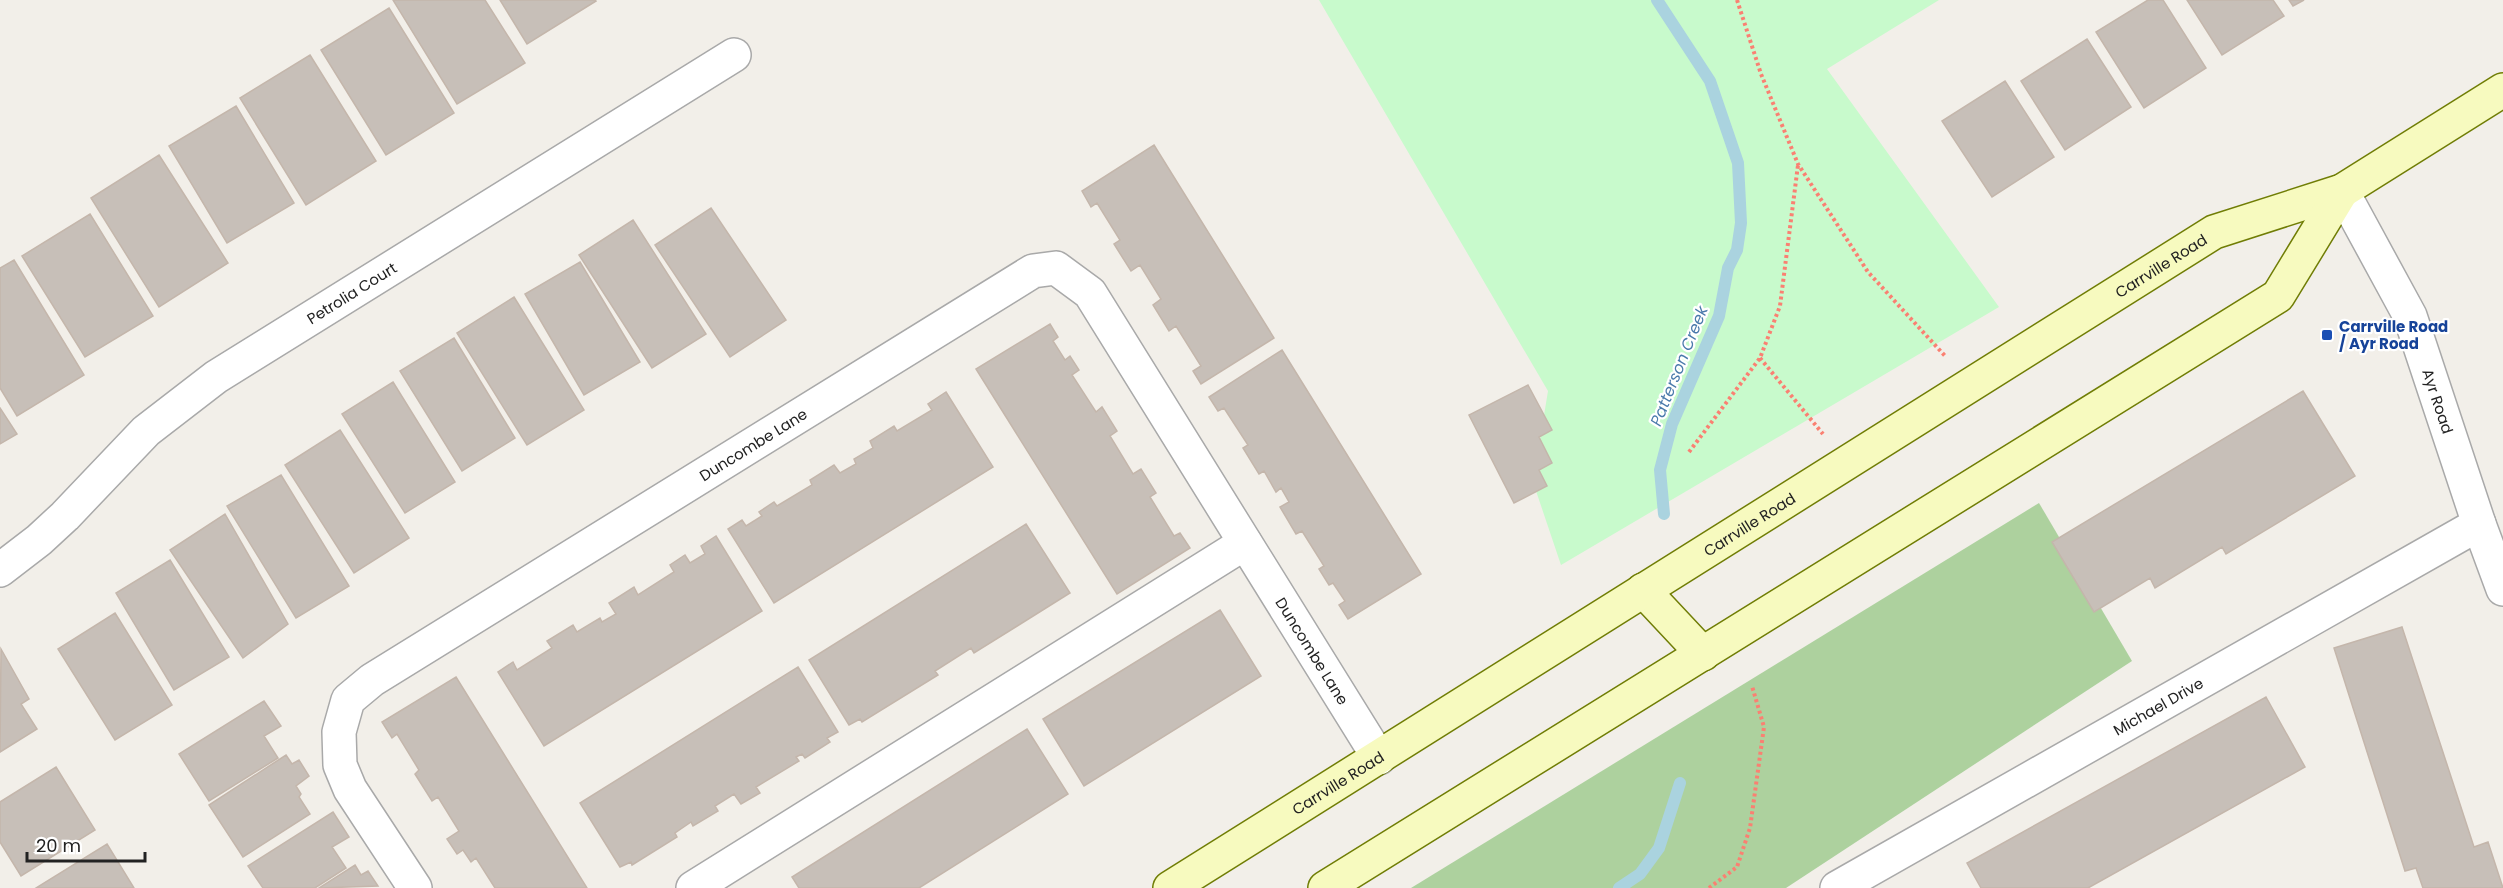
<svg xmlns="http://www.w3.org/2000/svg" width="2503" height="888" font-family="Poppins,sans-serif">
  <rect width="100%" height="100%" fill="#f2efe9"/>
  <!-- forest -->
  <path fill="#add19e" d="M2039,503L2132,661L1786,888H1411Z"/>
  <!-- park -->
  <path fill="#c8facc" d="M1319,0H1939L1827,69L1999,307L1561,565L1533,482L1548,391Z"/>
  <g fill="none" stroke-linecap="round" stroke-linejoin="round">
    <!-- stream -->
    <path stroke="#aad3df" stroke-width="12" d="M1657,0L1710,81L1738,163L1741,223L1737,250L1728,268L1719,316L1672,424L1660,470L1664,514
      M1619,888L1640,874L1659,848L1680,783"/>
  </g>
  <!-- building -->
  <path fill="#c7bfb8" stroke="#c4b6ab" stroke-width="1.5" d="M393,0H485L525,63L457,104Z
    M500,0H595L596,1L527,44Z
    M2148,0H2163L2206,68L2144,108L2096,32Z
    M2187,0H2273L2284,16L2222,55Z
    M2289,0H2304L2293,6Z
    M389,8L454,113L386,155L321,50Z
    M2087,39L2131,107L2065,150L2021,81Z
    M310,55L376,161L306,205L240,98Z
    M2005,81L2054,157L1992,197L1942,121Z
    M236,106L294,203L227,243L169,146Z
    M1154,145L1274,338L1201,384L1193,371L1201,366L1176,326L1169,331L1153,305L1161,299L1140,265L1131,271L1114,244L1120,240L1097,203L1091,207L1082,191Z
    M159,155L228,263L159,307L91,198Z
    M711,208L786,320L730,357L655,245Z
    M90,214L153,316L85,357L22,256Z
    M633,220L706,334L652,368L579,255Z
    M14,260L84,375L17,416L0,388V268Z
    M580,262L640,362L584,395L525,294Z
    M514,297L584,410L527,445L457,333Z
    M1050,324L1058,337L1053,341L1065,360L1070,356L1079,370L1072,375L1096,412L1102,407L1117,431L1110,436L1133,474L1141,469L1156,493L1150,497L1174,536L1180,533L1190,548L1117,594L976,369Z
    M454,338L515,438L462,471L400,371Z
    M1282,350L1421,574L1348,619L1339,605L1345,601L1333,583L1329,585L1319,569L1324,566L1302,531L1296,534L1280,507L1289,502L1281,488L1276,492L1264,471L1259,474L1243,448L1248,445L1224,408L1218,411L1209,397Z
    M393,382L455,482L405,513L342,414Z
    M1528,385L1552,430L1539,437L1552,463L1539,470L1547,486L1514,503L1469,415Z
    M2303,391L2355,476L2226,554L2222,547L2155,588L2150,578L2094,612L2052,542Z
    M946,392L993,467L774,603L728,529L742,520L746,526L762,516L759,512L774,502L777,506L812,485L810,480L834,465L840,473L856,464L854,459L873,448L870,441L894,426L897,431L932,410L928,404Z
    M0,408L17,434L0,444Z
    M340,430L409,538L354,573L285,465Z
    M281,475L349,586L296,618L227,506Z
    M225,514L288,624L243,658L170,550Z
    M1026,524L1070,593L974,653L971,648L935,671L938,675L862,722L860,719L849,725L809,660Z
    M716,536L762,611L544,746L498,672L513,662L517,670L552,648L547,641L573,625L577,632L600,618L602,622L616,614L609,603L634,587L638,595L674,572L670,565L685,555L690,563L705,554L701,546Z
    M170,560L229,657L174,690L116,593Z
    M1220,610L1261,676L1084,786L1043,719Z
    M115,613L172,705L115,740L58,649Z
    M2402,627L2474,847L2488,842L2503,888H2423L2416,868L2405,871L2334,648Z
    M1,649L29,699L21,704L37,729L0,752Z
    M798,667L838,732L827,738L830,742L805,758L802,754L796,757L799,761L756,787L760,793L741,804L734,794L715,806L718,811L693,826L691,822L675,833L677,837L632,865L631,862L620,867L580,803Z
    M456,677L587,888H495L476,858L471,862L463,850L457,854L447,839L459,831L438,797L432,801L415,774L419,770L397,734L392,738L382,722Z
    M2266,697L2305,767L2088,888H1981L1967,863Z
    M264,701L281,726L264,736L278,758L209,801L179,754Z
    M1027,729L1068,794L919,888H799L792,877Z
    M286,755L292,764L299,760L309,776L296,786L301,794L299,797L310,814L243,857L209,805Z
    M56,767L95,830L21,876L0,842V802Z
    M333,812L349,837L332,847L346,868L315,888H263L248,866Z
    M107,844L134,888H36Z
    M355,865L361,875L368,871L378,886L319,888Z"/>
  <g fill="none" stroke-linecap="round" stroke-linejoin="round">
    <defs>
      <g id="minor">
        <path id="s1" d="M0,570L39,540L65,516L146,431L216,377L734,55"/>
        <path id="s2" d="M415,888L350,789L340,765L339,732L348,700L372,680L1033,271L1056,268L1090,293L1379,758"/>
        <path d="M693,888L1245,543"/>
        <path id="s3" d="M1837,888L2479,524"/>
      </g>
      <g id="tertiary">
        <path id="s4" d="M2342,191L2410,316L2479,524L2503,589"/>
      </g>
      <g id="secondary">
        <path d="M1643,590L1703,654"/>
        <path id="s5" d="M1170,888L2214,232L2342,191L2503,90"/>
        <path d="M1325,888L2278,296L2342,191"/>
      </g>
    </defs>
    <!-- minor casing -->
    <use href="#minor" stroke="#a9a9a9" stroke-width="36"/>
    <!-- tertiary casing -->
    <use href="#tertiary" stroke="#a9a9a9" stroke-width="36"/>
    <!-- secondary casing -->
    <use href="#secondary" stroke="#707d05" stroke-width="36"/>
    <!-- path -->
    <path stroke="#fa8072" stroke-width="4" stroke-dasharray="3 3" stroke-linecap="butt" d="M1737,0L1761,74L1798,164L1868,272L1946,357
      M1760,358L1823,434
      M1689,452L1760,358L1780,306L1798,165
      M1709,888L1737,867L1750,828L1764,727L1752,686"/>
    <!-- minor -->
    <use href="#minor" stroke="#fff" stroke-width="33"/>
    <!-- tertiary -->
    <use href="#tertiary" stroke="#fff" stroke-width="33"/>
    <!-- secondary -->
    <use href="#secondary" stroke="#f7fabf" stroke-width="33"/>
  </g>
  <!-- markers -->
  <rect fill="#1a4fb4" stroke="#fff" stroke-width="2" x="2321" y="329" width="12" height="12" rx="3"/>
  <g text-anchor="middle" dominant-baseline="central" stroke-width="4.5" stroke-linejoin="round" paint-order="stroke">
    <!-- street labels -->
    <g font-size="15" fill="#222" stroke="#fff">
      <text stroke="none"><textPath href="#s5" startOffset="1170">Carrville Road</textPath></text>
      <text stroke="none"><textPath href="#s1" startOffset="450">Petrolia Court</textPath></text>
      <text stroke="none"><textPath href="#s4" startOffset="232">Ayr Road</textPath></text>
      <text stroke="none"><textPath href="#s2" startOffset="690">Duncombe Lane</textPath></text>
      <text stroke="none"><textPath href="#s5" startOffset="684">Carrville Road</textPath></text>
      <text stroke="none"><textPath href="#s2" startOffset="1506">Duncombe Lane</textPath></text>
      <text stroke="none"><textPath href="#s3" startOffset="369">Michael Drive</textPath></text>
      <text stroke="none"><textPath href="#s5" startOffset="198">Carrville Road</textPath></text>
    </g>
    <!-- transit labels -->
    <g font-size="15" font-weight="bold" fill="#164399" stroke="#fff" text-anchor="start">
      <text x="2339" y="326">Carrville Road<tspan x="2339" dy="17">/ Ayr Road</tspan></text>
    </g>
    <!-- water labels -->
    <g font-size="16" font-style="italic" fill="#4a7aab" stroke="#fff">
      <text transform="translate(1679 366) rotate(-68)">Patterson Creek</text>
    </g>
  </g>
  <!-- scale -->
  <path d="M27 852v9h118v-9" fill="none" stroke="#222222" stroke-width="3"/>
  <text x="36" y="852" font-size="18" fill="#222222" stroke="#ffffff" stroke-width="4.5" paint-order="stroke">20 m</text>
</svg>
